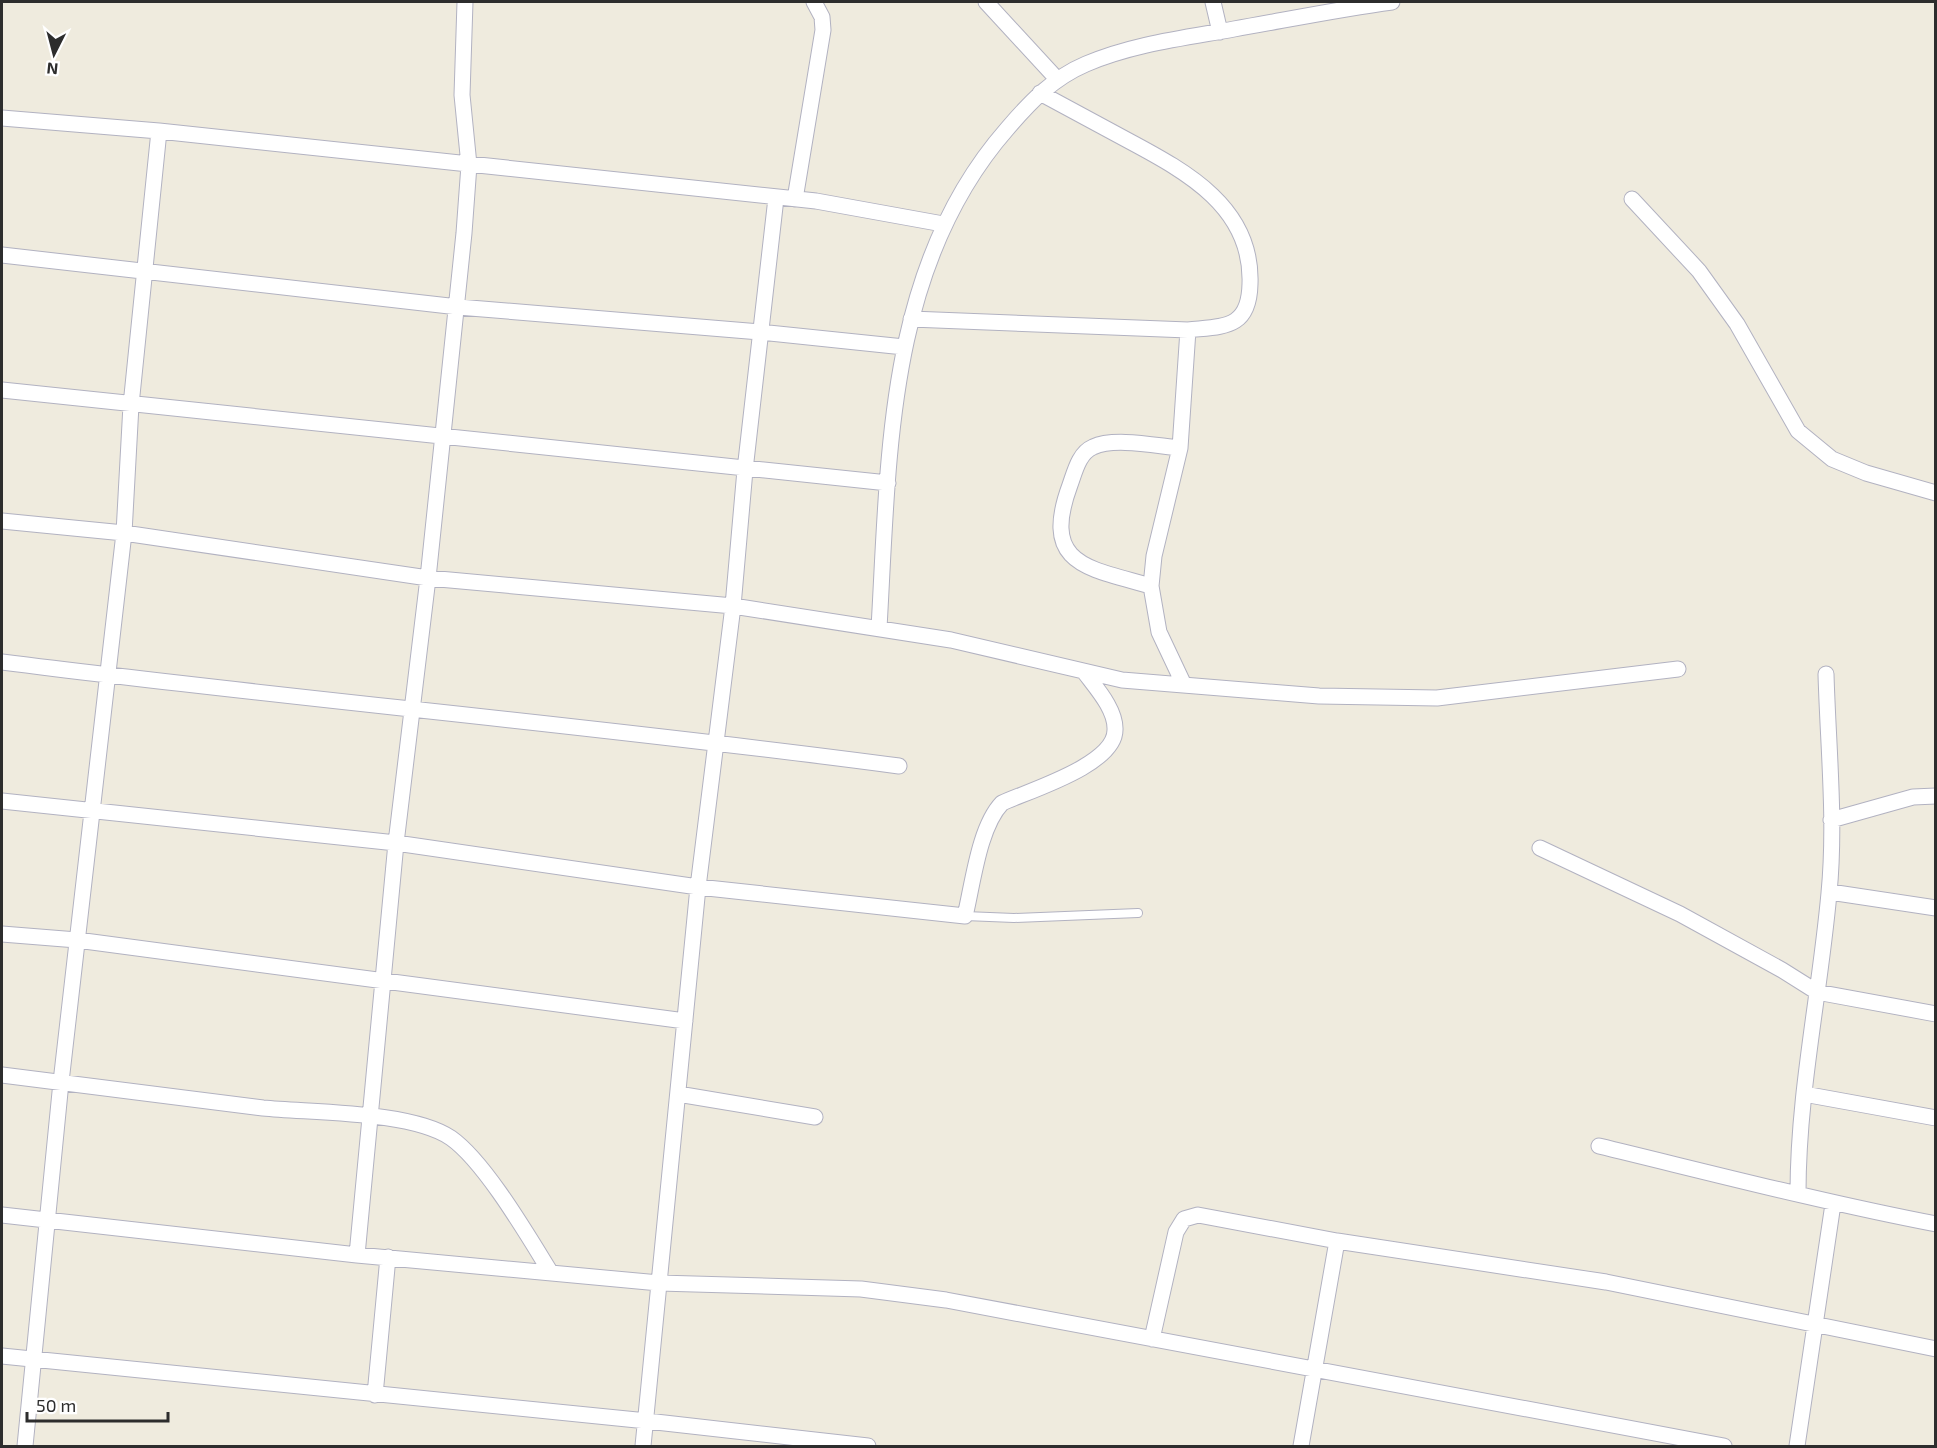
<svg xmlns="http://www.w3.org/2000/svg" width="1937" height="1448" font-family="'Exo 2',sans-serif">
  <rect width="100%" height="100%" fill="#efebde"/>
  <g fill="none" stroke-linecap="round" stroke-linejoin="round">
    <defs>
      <path id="service" d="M965,916L1014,918L1138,913"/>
      <path id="minor" d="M986,2L1057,79
        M1213,2L1220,32
        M2,118L159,131L816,201L943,224
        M795,199L823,30L822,17L814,2
        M1632,199L1699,271L1737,324L1798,431L1832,459L1866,473L1936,493
        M2,255L458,307L760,332L904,347
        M911,319L1188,330C1224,326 1249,329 1250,284C1253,208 1187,172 1129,141C1099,125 1070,109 1040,93
        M2,390L888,483
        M2,521L124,533L428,578L733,606L951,640L1122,680L1319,696L1437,698L1678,669
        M1151,586C1089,568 1040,566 1070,485C1075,471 1079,453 1093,447C1114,437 1157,446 1180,448
        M879,628C889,456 886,267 1007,129C1030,102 1053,78 1086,64C1133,44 1184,38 1234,29C1286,20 1339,9 1392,2
        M2,662C300,700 600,726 899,766
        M1184,685L1159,632L1151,586L1154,556L1180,448L1188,330
        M2,801L396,843L698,887L965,916C973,883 979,827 1002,803C1028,791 1115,765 1115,730C1116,710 1097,689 1085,673
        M1831,820L1913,797L1936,796
        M1540,848L1680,914L1782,970L1817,992L1936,1014
        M1830,892L1936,908
        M2,934L77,940L685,1021
        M2,1075C89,1086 176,1097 263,1108C313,1113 411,1111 451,1138C485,1162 528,1236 551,1273
        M678,1094L815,1117
        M1804,1094L1936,1118
        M1599,1146C1711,1173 1822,1202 1936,1224
        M1798,1193C1798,1092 1820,994 1829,893C1836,821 1828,747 1826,674
        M2,1215L357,1255L659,1283L861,1289L946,1300L1724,1446
        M357,1255L396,843L428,578L464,233L469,165L462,95L465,2
        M1152,1339L1176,1232L1184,1219L1198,1215L1337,1241L1606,1282L1936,1349
        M2,1356L647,1421L868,1446
        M375,1395L388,1257
        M25,1446L61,1082L124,533L131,405L159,131
        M643,1446L698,887L733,606L745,470L776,198
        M1301,1446L1337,1241
        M1797,1446L1833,1204"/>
    </defs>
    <!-- service casing -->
    <use href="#service" stroke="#b2b2c1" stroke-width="10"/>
    <!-- minor casing -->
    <use href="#minor" stroke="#b2b2c1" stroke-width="17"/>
    <!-- service -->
    <use href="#service" stroke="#fff" stroke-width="8"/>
    <!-- minor -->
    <use href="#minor" stroke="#fff" stroke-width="15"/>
  </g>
  <!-- border -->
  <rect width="1937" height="1448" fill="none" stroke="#2d2d2d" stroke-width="6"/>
  <!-- north arrow -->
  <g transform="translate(54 54) rotate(186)" stroke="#ffffff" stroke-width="4.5" paint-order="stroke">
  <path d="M0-4.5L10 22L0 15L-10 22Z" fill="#2d2d2d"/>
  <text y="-9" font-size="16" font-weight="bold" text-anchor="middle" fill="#2d2d2d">N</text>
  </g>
  <!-- scale -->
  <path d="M27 1412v9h141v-9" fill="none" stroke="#2d2d2d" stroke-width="3"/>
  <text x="36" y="1412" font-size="18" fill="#2d2d2d" stroke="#ffffff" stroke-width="4.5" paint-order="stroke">50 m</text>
</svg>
